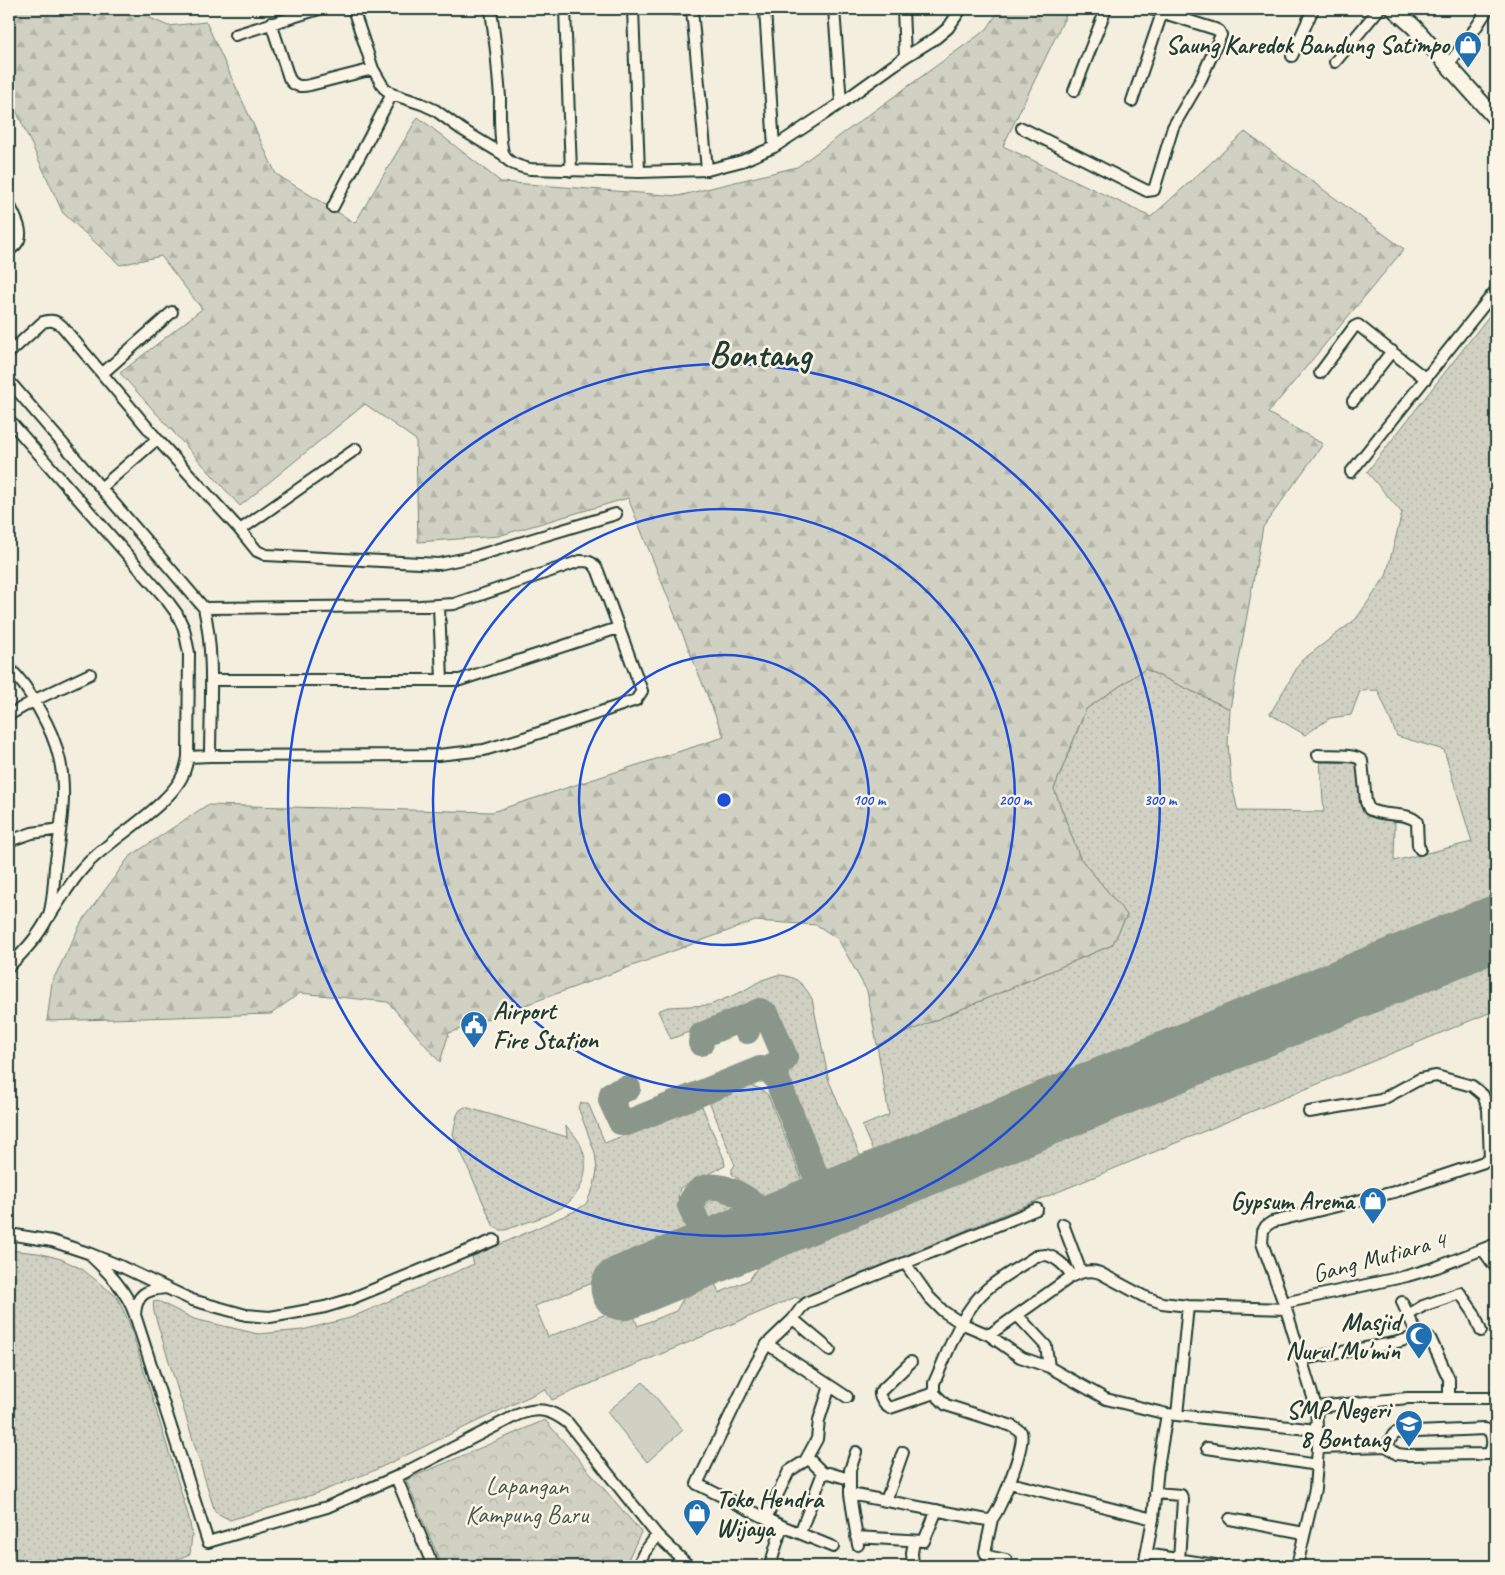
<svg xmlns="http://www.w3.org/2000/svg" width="1505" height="1575" font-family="Caveat,sans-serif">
  <defs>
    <pattern id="grass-dots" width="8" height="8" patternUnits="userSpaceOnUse" patternTransform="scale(1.25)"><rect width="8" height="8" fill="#d0d1c2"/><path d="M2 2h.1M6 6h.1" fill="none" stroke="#b2b4a7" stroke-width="1.8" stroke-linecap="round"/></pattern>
    <pattern id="forest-firs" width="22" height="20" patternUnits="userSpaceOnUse" patternTransform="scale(1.25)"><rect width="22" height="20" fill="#d0d1c2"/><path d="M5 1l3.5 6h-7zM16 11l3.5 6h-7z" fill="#b2b4a7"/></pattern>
    <pattern id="park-crowns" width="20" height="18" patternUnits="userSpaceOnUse" patternTransform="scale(1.25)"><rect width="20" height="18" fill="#d0d1c2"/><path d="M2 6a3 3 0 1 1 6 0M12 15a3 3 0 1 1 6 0" fill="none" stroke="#b2b4a7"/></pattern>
  </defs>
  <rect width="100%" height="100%" fill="#f3eede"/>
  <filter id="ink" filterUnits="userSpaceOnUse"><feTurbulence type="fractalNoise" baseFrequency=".02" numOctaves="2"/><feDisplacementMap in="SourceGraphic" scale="10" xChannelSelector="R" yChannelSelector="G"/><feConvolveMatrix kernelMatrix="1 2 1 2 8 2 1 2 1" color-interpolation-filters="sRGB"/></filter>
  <g filter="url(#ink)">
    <!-- grass -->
    <path fill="url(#grass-dots)" stroke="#78877b" d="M1496,307V501L1491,508L1496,513V909L888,1161L880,1159L875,1156L862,1126L889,1115L877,1045L1112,945L1127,915L1080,858L1054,789L1086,709L1145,669L1230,709L1228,743L1231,781L1238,811L1324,812L1320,762L1356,763L1366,816L1395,822L1394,861L1472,842L1444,750L1397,736L1378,690L1360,691L1351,715L1330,718L1305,735L1270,714L1301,661L1356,619L1386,576L1402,513L1367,472Z
      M1496,946V1010L800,1299L796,1297L552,1400L545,1389L373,1471L315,1494L230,1520L215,1512L154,1312L153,1302L158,1301L194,1319L258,1334L302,1330L350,1318L474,1264L472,1257L575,1211L586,1204L594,1186L597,1171L595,1153L578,1107L581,1103H588L605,1143L701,1104L724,1159L725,1166L680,1188C674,1206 686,1225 692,1243L535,1306L548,1337L629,1305L638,1326L676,1311L697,1275L710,1271L719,1293L749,1280L773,1245Z
      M777,975C795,975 804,984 812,999L829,1081L863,1163L858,1174C841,1181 833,1186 819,1170L787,1091C786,1081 788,1075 794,1066L766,1001L671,1039L658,1011L668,1007L710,1005L741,992L762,980Z
      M748,1085L761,1089L768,1095L801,1177C801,1196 795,1200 778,1207L755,1193L732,1174V1169L735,1165L709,1101Z
      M465,1107L567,1137L566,1126C573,1133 580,1141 583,1151C591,1175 578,1200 557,1210C541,1219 523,1223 506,1230H500L494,1227L453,1134L457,1115L460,1110Z
      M715,1199C725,1200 741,1208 732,1220C728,1224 719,1226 713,1228C700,1218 697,1205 715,1199Z
      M9,1250L38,1253L61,1259L82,1269L117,1297L129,1322L189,1518L192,1535L190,1554L161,1566H9Z"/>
    <!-- forest -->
    <path fill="url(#forest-firs)" stroke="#78877b" d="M9,9H130L168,26L206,22L276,174L355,223L418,117L501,182L678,196L797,167L987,29L1000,9H1069L1003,146L1151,217L1245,132L1404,249L1268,413L1323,444L1263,527L1230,709L1145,669L1086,709L1054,789L1080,858L1127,915L1112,945L877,1045L867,991L838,939L817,925L755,921L449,1033L440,1062L388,1002L300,993L271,1014L47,1021L52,982L81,923L129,857L207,805L492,812L724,737L628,498L498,536L418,542L416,440L365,404L240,506L120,373L202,309L161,256L120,265L63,213L9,95Z"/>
    <!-- park -->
    <path fill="url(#park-crowns)" stroke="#78877b" d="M545,1420L641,1532L625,1566H442L406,1480Z"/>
    <!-- pitch -->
    <path fill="#d0d1c2" stroke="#78877b" d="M643,1382L683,1430L647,1462L607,1412Z"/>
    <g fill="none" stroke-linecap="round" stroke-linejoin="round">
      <!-- taxiway -->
      <path stroke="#899689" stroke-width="26" d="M747,1031L745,1022L746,1017L760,1011L767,1015L785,1057L784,1060L776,1064V1077
        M701,1043L702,1035L746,1017
        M628,1088L612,1094L611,1100L621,1122L627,1123L760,1069L769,1070L776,1077L821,1189
        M807,1213C815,1206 819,1200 821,1189L828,1194L843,1198
        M710,1253L690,1205C706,1160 760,1209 781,1224"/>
      <!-- runway -->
      <path stroke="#899689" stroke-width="65" d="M623,1288L1496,928"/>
      <defs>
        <path id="street" d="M353,9L373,69L384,88L392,94L422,104L435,110L461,129L504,155
          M491,9C495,38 498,67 500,97C500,110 499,144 504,155C508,164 521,167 530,169L639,172L707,170L742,161L774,147L841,103L905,57L936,38L948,28L961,9
          M565,9L571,171
          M633,9L639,172
          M674,9H696
          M765,9L774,147
          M834,9L841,103
          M903,9L905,57
          M692,10L707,170
          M271,23L289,78C294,87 301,87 310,85L373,69
          M235,35L319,9
          M1292,56L1313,9
          M1335,62L1379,9
          M1448,65L1475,29L1488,9
          M1074,91L1106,9
          M1132,101L1162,13
          M1022,128L1147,191L1154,190L1173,127L1201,79L1221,35L1219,31L1215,29L1151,9
          M9,204C16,220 30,238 9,250
          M333,207L392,94
          M9,353L43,322C51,320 55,320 62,326L157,439L240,530L257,551L266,555L439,564L476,556L616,514
          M103,373L172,312
          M1320,373L1354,327L1358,325L1426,379
          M9,381L204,608C215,656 210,707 210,756L188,757
          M1353,401L1392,351
          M9,420L166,599L177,614L184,629L189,653L188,757C187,762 186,767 184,772C173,804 111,838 87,864C72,879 61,899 49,917
          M1351,472L1496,290
          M101,488L157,439
          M240,530L356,449
          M439,606L442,680
          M204,608L420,606L454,604L580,561C590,561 593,562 598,571L642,691L636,700L527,737L484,750L438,755L210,756
          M9,668C22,680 32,696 40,711C48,725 55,740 59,757C68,792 60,831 55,867C54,879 53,909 47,919C38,937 24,952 9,966
          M211,680H460L618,628
          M9,715L35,700L90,674
          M1318,755C1329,756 1356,753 1362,761L1366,802L1369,809C1384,818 1407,811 1417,822L1418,845L1420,849
          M9,841L32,833L60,829
          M1309,1112L1381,1100L1420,1079L1436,1076L1472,1086L1483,1095L1488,1109L1490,1159
          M1063,1224L1081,1272
          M9,1234L52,1241L88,1253L120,1266L192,1300L246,1315L270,1317L293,1313L325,1307L348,1300L494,1240
          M1483,1250L1496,1268
          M92,1257C110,1274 126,1290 135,1315
          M905,1263L1037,1209
          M165,1288C146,1290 136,1294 135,1315L208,1542L327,1507L396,1477L517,1415C539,1407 550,1409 568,1423L657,1535L689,1566
          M1284,1303L1407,1276L1437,1267L1496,1244
          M1017,1315L1046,1346L1049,1367
          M1408,1315L1423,1306L1460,1293L1474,1313L1481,1331
          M793,1319L830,1350
          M989,1335L1072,1276C1082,1272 1090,1269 1100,1273L1143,1296L1162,1303L1188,1306L1286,1309
          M1418,1336H1426L1430,1338L1449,1379V1398
          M767,1344L751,1372L697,1484L782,1526L770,1566
          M1302,1359L1394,1343L1418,1336L1402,1302
          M911,1362L880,1392C879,1398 885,1406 890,1408L934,1393
          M847,1397L767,1344L793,1319L801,1308L808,1302L905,1263L929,1297L943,1311L961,1323L989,1335L1020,1357L1049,1367L1106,1399L1167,1414L1317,1430
          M1316,1407L1408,1398H1496
          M1177,1415L1188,1306
          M1207,1448L1317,1465
          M1318,1448L1387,1446L1393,1435L1395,1433L1484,1429L1489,1430C1493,1437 1494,1448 1488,1454L1406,1455L1397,1454L1387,1446
          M856,1452L850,1470V1494L987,1520L992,1519C1001,1508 1026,1445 1021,1432L1012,1426L946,1405L934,1393V1383C949,1350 960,1313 987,1289C1002,1276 1020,1267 1036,1256C1037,1256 1044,1255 1045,1255C1055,1256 1067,1267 1072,1276
          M808,1458L824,1474
          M396,1477L433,1566
          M1010,1483L1153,1519
          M1155,1493L1181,1495L1183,1500L1179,1560
          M850,1494L858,1545
          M886,1501L903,1452
          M766,1518L789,1471L805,1461L817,1439L819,1420L830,1386
          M992,1519L985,1552L987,1556L1006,1560
          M1230,1519L1304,1533
          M782,1526L833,1547
          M800,1533L822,1475L829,1473L849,1479
          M856,1537L924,1541L937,1510
          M1146,1554L1221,1566
          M638,1566L644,1553L657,1535
          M913,1566L912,1553L914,1541
          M1144,1566L1153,1519L1158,1467L1167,1414
          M1297,1566L1315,1489L1318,1448L1316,1407L1286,1309L1262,1243L1263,1231L1266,1226L1272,1222L1394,1192L1496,1158"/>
        <path id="secondary" d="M1394,9L1414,27L1496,119"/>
      </defs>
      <!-- street casing -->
      <use href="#street" stroke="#1f3d34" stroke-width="14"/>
      <!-- secondary casing -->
      <use href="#secondary" stroke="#1f3d34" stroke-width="19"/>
      <!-- street -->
      <use href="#street" stroke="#fcf5e5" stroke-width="10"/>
      <!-- secondary -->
      <use href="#secondary" stroke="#fcf5e5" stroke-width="15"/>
    </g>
  </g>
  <!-- distance rings -->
  <g fill="none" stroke="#1d4ed8" stroke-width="2.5">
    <circle cx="724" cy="800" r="145"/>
    <circle cx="724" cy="800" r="291"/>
    <circle cx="724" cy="800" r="436"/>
  </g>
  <!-- icons -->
  <defs>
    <symbol id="shop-pin" viewBox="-11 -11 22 30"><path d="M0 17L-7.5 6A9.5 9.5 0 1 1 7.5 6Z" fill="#1f6fb2" stroke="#fcf5e5"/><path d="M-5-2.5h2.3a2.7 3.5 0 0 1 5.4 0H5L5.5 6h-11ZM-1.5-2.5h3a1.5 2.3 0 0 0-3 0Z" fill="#fff"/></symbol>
    <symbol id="civic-pin" viewBox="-11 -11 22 30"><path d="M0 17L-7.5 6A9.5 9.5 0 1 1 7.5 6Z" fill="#1f6fb2" stroke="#fcf5e5"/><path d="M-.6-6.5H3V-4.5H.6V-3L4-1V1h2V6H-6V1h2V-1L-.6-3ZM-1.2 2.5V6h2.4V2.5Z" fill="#fff"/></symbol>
    <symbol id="mosque-pin" viewBox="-11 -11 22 30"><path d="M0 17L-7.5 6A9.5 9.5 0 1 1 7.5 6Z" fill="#1f6fb2" stroke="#fcf5e5"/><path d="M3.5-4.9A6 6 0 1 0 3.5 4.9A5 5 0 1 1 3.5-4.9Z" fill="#fff"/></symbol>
    <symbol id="school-pin" viewBox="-11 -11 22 30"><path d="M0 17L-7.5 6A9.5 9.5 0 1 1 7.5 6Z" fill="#1f6fb2" stroke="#fcf5e5"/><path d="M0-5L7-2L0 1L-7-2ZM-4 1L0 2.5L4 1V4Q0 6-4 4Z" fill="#fff"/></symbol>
  </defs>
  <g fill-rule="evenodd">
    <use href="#shop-pin" x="1452" y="29" width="32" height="43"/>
    <use href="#civic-pin" x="458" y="1009" width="32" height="43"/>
    <use href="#shop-pin" x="1357" y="1185" width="32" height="43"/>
    <use href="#mosque-pin" x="1403" y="1320" width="32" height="43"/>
    <use href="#school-pin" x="1393" y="1408" width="32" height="43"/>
    <use href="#shop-pin" x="681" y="1497" width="32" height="43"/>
  </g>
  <g text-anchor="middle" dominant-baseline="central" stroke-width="5" stroke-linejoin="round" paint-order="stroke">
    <!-- poi labels -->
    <g font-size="25" font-weight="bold" fill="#1f3d34" stroke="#fcf5e5" text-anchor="end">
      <text x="1449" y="45">Saung Karedok Bandung Satimpo</text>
      <text x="493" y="1011" text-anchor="start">Airport<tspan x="493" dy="29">Fire Station</tspan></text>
      <text x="1354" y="1201">Gypsum Arema</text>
      <text x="1400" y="1322">Masjid<tspan x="1400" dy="29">Nurul Mu'min</tspan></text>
      <text x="1390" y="1410">SMP Negeri<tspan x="1390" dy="29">8 Bontang</tspan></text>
      <text x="716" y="1499" text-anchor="start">Toko Hendra<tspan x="716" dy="29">Wijaya</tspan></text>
    </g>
    <!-- street labels -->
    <g font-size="25" fill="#1f3d34" stroke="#fcf5e5">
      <text transform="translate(1379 1257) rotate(-15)">Gang Mutiara 4</text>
    </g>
    <!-- park labels -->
    <g font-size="25" fill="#425b50" stroke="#fcf5e5">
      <text x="527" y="1486">Lapangan<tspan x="527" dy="29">Kampung Baru</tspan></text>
    </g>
    <!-- town labels -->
    <g font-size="35" font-weight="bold" fill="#1f3d34" stroke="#fcf5e5">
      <text x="760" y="354">Bontang</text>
    </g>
  </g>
  <circle cx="724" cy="800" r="8" fill="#1d4ed8" stroke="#fcf5e5" stroke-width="2.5"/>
  <g font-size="15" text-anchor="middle" font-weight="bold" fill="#1d4ed8" stroke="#fcf5e5" stroke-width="5" stroke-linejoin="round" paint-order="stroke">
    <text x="869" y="805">100 m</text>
    <text x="1015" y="805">200 m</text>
    <text x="1160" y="805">300 m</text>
  </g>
  <!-- margin -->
  <rect width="1505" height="1575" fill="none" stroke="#fcf5e5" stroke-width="30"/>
  <rect x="15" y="15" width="1475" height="1545" fill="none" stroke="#1f3d34" stroke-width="2" filter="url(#ink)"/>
</svg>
